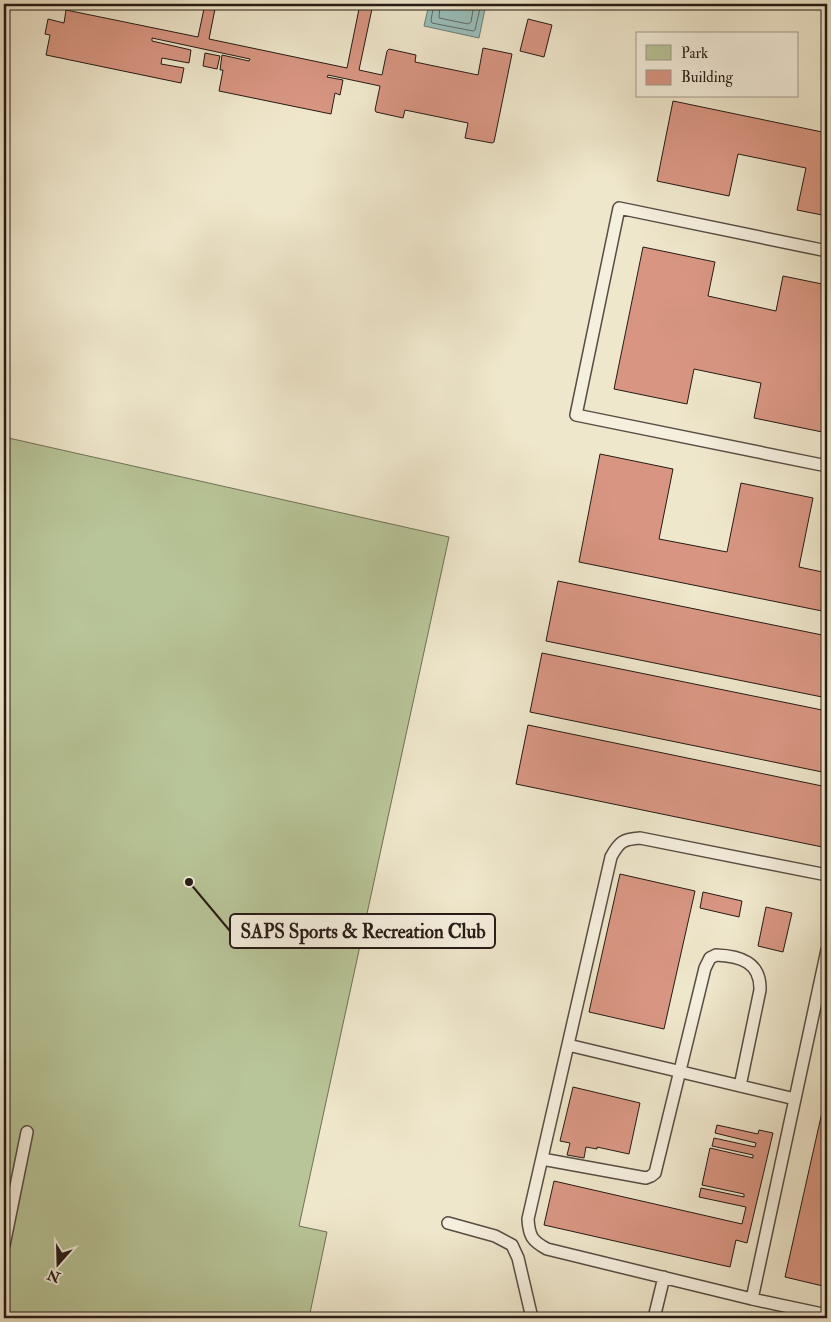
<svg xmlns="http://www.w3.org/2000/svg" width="831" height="1322" font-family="'IM FELL Double Pica',serif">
  <rect width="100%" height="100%" fill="#efe7cc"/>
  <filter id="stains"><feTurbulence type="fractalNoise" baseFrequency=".004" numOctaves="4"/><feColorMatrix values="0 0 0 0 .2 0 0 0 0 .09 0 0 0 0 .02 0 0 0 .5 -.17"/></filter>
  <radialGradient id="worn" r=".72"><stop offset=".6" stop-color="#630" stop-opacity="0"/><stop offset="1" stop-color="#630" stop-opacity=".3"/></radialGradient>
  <!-- green -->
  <path fill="#b8c598" stroke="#6f7056" d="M4,437L449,537L299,1226L327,1232L309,1318H4Z"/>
  <!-- water -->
  <path fill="#9abfbb" stroke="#6c7d79" d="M429,4H486L479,38L424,26Z"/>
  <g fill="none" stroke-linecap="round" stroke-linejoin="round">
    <!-- shore -->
    <path stroke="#606c68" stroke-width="1" d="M434,4L431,20L432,23L473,31L475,30L481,4
      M440,4L439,18L468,24L471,22L474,4"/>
  </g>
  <!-- building -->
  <path fill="#d89682" stroke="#261a15" d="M205,4H216L209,39L347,68L360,4H373L359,70L382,75L387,51L389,49L416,55L415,62L478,75L483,48L512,54L494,142L492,143L465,138L468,123L405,110L403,118L376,112L375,110L380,86L328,75L327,77L343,80L340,95L335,93L331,114L219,91L223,70H220L222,55L249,61L250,59L152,38V41L191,50L189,63L162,58L161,64L184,68L181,83L46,55L50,35L45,34L48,19L64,23L66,10L198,37Z
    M512,4H531L530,8Z
    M528,19L552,25L544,57L520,51Z
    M205,53L220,56L217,69L203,66Z
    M673,101L827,133V216L797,210L806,168L738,154L729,196L657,181Z
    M643,247L715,262L708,296L776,311L783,276L827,285V433L754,418L761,383L694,369L687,404L614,389Z
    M600,454L673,469L659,539L727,552L741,483L813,498L799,567L827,573V612L579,562Z
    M558,581L827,636V698L546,641Z
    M542,653L827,711V773L530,712Z
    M528,725L827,787V848L516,784Z
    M620,874L695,891L664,1029L589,1012Z
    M703,892L742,901L739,917L700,908Z
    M766,907L792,913L783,952L758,946Z
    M573,1087L640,1103L629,1154L597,1147V1149L586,1147L584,1158L567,1155L570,1143L560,1141Z
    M827,1090V1287L785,1277Z
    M717,1125L758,1134L759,1130L773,1133L747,1243L736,1240L730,1267L544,1225L554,1181L742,1224L746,1207L699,1197L701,1188L744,1197V1194L702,1185L710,1148L753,1158V1155L712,1146L714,1138L755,1147L756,1143L715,1133Z"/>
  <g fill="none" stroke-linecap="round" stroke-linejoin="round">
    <defs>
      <path id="service" d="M827,251L619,208L576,415L827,466
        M827,875L640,838C623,839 619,842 611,857L528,1219C529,1236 532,1241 547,1249L752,1299L827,1315
        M568,1045L795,1099
        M542,1159L646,1178L651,1176L655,1173L705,968L710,958L716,955C740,956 761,962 760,990L740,1086
        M448,1223L495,1236L512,1245L518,1258L532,1318
        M4,1245L27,1132
        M752,1299L827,950
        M654,1318L664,1277"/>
    </defs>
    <!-- service casing -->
    <use href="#service" stroke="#584d43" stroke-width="14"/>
    <!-- service -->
    <use href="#service" stroke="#f5efde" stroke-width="11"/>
  </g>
  <!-- callouts -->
  <path fill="none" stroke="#261a15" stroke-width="2" d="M189 882L230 931"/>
  <circle fill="#261a15" stroke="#f5efde" stroke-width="2" cx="189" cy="882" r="5"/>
  <rect fill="#f5efde" stroke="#261a15" stroke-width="2" x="230" y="914" width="265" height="34" rx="5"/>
  <g font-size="19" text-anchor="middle" font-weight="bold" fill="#261a15">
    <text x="363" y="938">SAPS Sports &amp; Recreation Club</text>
  </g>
  <!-- margin -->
  <rect width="831" height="1322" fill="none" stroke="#efe7cc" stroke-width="20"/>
  <rect x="5" y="5" width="821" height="1312" fill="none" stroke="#261a15" stroke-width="2.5"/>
  <rect x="10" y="10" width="811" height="1302" fill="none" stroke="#261a15"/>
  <!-- legend -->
  <rect x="636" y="32" width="162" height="65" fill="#f5efde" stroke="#a29a8e"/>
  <rect x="646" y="45" width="25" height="15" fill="#b8c598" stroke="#a29a8e"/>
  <text x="681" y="58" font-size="15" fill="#261a15">Park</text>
  <rect x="646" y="70" width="25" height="15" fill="#d89682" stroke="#a29a8e"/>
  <text x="681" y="82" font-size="15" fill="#261a15">Building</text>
  <!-- north arrow -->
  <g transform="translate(58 1264) rotate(200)" stroke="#f5efde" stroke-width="4" paint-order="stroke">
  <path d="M0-4L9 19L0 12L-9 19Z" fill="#261a15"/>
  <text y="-8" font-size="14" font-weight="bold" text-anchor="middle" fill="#261a15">N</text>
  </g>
  <rect width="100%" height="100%" filter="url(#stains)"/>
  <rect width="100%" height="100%" fill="url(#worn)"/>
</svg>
